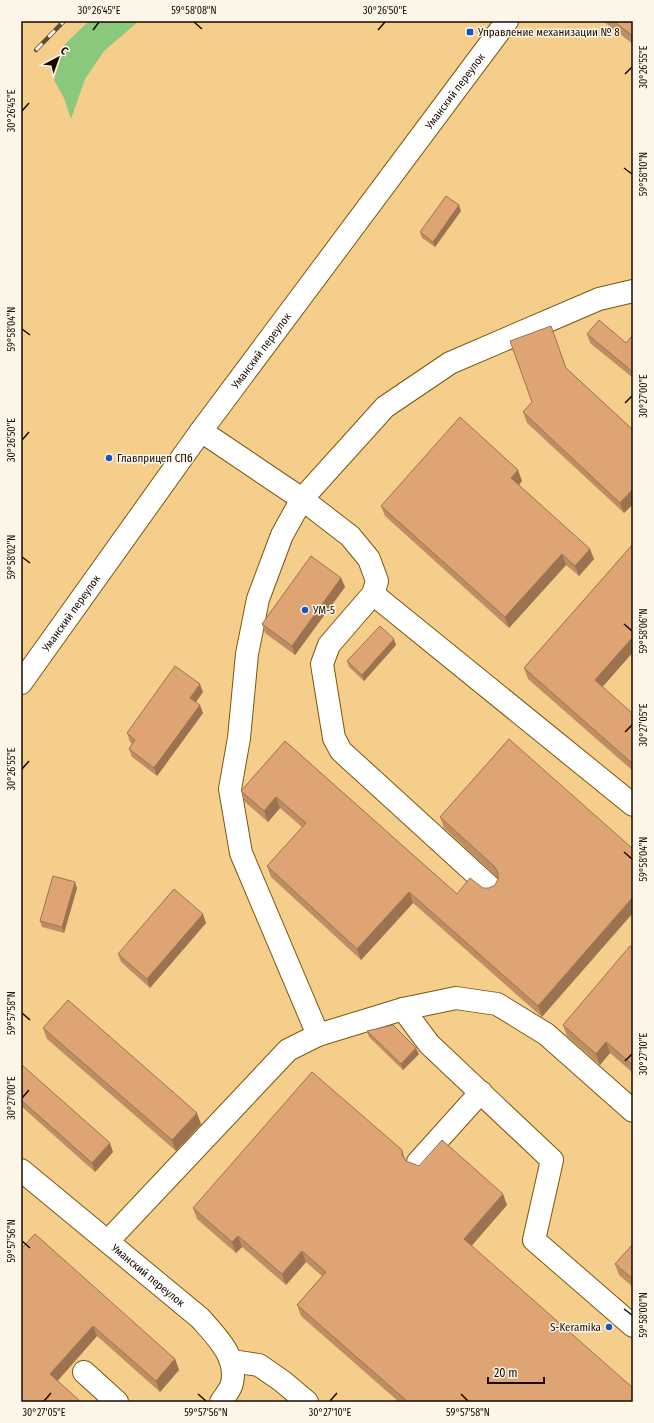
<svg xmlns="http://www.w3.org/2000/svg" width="654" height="1423" font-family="'Fira Sans Condensed',sans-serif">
  <rect width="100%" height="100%" fill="#f5ce8c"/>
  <!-- water -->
  <path fill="#8ac87d" d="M89,21H139L104,51L85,79L71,119L64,98L54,80L65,44Z"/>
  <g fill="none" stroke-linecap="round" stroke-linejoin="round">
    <defs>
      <g id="minor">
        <path d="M201,431L302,499L385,407L450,363L599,299L633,291"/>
        <path d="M373,594L633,805"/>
        <path id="s1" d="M21,683L201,431L507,21"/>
        <path d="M403,1009L429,1044L552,1160L534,1240L633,1326"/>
        <path d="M318,1035L241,853L230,789L239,738L247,654L258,599L282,535L302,499L350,536L369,559L377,581L373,594L329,645L322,664L334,738L341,751L490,887"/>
        <path d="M418,1162L481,1092"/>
        <path id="s2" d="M21,1170L200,1318C216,1336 238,1357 232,1383C231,1389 225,1396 221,1402"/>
        <path d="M108,1241L288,1050L318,1035L403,1009L456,998L497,1004L546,1034L633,1111"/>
        <path d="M232,1361L259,1365L282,1381L307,1402"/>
        <path d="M84,1372L117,1402"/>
      </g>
    </defs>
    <!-- minor casing -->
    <use href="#minor" stroke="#7a580f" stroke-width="24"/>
    <!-- minor -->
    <use href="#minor" stroke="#fff" stroke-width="22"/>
    <defs>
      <path id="rail" d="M36,50L64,21"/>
    </defs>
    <!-- rail casing -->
    <use href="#rail" stroke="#614d30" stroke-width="4.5"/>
    <!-- rail -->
    <use href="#rail" stroke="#fcf5e8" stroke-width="3" stroke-dasharray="9" stroke-linecap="butt"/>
  </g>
  <!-- wall -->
  <path fill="#bf8d63" d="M603,21H633V44L604,22Z
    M461,211L435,247L422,238L420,232Z
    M587,334L626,343L633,335V378L590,343Z
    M566,368L633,430V504L624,513L527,423L523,412Z
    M522,481L519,485L594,559L579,576L566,565L509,628L385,516L381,506Z
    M633,544V652L602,687L633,714V771L528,679L524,668Z
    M341,578L345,587L295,655L265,633L262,624Z
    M396,645L364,681L349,667L347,661Z
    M203,692L196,702L203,713L157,776L132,757L129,749L132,744L130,742L127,733Z
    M509,739L542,1017L413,903L361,960L271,877L267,866L302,827L280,808L268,822L245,802L241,791L285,741L457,894L483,888H489L495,885L498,879V878L444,828L440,817Z
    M77,888L64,933L42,927L40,921Z
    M206,923L150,988L121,962L118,954Z
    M633,948V1073L610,1053L600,1065L567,1036L563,1025Z
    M43,1028L201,1124L176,1151L47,1039Z
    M367,1031L419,1054L403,1070L369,1037Z
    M21,1066L113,1152L95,1172L21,1106Z
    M402,1150L406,1161L507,1205L471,1246L633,1402H399L301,1316L297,1305L322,1276L306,1262L286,1285L242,1247L236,1253L197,1219L193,1208Z
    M633,1244V1287L619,1275L615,1264Z
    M21,1249L175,1359L179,1370L160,1392L97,1336L57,1381L21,1402Z"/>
  <!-- shaded-wall -->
  <path fill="#9b7350" d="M459,205L461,211L435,247L433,242Z
    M518,470L522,481L515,489L511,478Z
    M633,489V504L624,513L620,503Z
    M590,549L594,559L579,576L575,566Z
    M562,554L566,565L509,628L505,617Z
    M341,578L345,587L295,655L292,646Z
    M633,637V652L599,691L595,680Z
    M394,639L396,645L364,681L362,675Z
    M200,684L203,692L193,706L190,698Z
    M200,705L203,713L157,776L154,768Z
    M276,797L280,808L268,822L264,811Z
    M75,882L77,888L64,933L62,927Z
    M409,892L413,903L361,960L357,949Z
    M633,897V913L542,1017L538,1006Z
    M203,914L206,923L150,988L147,979Z
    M606,1042L610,1053L600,1065L596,1054Z
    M416,1048L419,1054L403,1070L401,1064Z
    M197,1113L201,1124L176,1151L172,1140Z
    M110,1143L113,1152L95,1172L92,1163Z
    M503,1194L507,1205L468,1250L464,1239Z
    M238,1236L242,1247L236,1253L232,1242Z
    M302,1251L306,1262L286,1285L282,1274Z
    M93,1326L97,1336L54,1385L50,1374Z
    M175,1359L179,1370L160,1392L156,1381Z"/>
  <!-- building -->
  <path fill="#dea473" stroke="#9b7350" d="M613,21H633V36Z
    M446,196L459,205L433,242L420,232Z
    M599,320L626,343L633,335V372L587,334Z
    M551,326L566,368L633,430V489L620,503L523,412L532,402L510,341Z
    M460,417L518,470L511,478L590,549L575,566L562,554L505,617L381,506Z
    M633,544V637L595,680L633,714V764L524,668Z
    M311,556L341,578L292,646L262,624Z
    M380,626L394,639L362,675L347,661Z
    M175,666L200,684L190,698L200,705L154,768L129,749L135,740L127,733Z
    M509,739L633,849V897L538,1006L409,892L357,949L267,866L306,823L276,797L264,811L241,791L285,741L457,894L470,878L483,888H489L495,885L498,879V873L495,867L440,817Z
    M53,876L75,882L62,927L40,921Z
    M174,889L203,914L147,979L118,954Z
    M630,946L633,948V1065L606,1042L596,1054L563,1025Z
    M68,1000L197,1113L172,1140L43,1028Z
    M393,1025L416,1048L401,1064L367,1031Z
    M22,1065L110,1143L92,1163L21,1100V1066Z
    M312,1072L402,1150V1155L406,1161L419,1166L442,1140L503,1194L464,1239L633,1388V1402H408L297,1305L326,1272L302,1251L282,1274L238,1236L232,1242L193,1208Z
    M35,1234L175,1359L156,1381L93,1326L50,1374L81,1402H21V1249Z
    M633,1244V1279L615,1264Z"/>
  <!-- ticks -->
  <path fill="none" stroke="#140a00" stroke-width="1.5" d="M194,22L202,29M93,30L99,22M378,30L385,22M625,74L632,67M22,111L29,103M624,168L632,174M22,329L30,335M625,403L632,396M22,440L29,432M22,557L30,563M624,624L632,631M625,732L632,725M22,769L29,761M624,852L632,859M22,1013L30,1020M625,1061L632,1054M22,1098L29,1090M22,1241L30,1248M624,1309L632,1315M198,1394L206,1401M461,1394L468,1401M44,1401L51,1393M330,1401L337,1393"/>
  <!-- markers -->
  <g fill="#1557c2" stroke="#fcf5e8" stroke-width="1.5">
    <rect x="466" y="28" width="8" height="8" rx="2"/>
    <circle cx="109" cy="458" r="4"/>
    <circle cx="305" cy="610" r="4"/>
    <circle cx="609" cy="1327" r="4"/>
  </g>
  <g text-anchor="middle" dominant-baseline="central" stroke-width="3" stroke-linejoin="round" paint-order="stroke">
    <!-- poi labels -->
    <g font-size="11" fill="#140a00" stroke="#fcf5e8" text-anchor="start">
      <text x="478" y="32">Управление механизации № 8</text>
      <text x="117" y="458">Главприцеп СПб</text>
      <text x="313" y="610">УМ-5</text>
      <text x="601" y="1327" text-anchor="end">S-Keramika</text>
    </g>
    <!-- street labels -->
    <g font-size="11" fill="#140a00" stroke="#fcf5e8">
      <text stroke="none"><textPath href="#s1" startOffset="734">Уманский переулок</textPath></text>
      <text stroke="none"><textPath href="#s1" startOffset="410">Уманский переулок</textPath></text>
      <text stroke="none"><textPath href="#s1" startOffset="86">Уманский переулок</textPath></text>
      <text stroke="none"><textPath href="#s2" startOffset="165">Уманский переулок</textPath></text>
    </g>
  </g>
  <!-- border -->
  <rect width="654" height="1423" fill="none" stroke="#fcf5e8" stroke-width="44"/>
  <!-- north arrow -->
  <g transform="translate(58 58) rotate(41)" stroke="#fcf5e8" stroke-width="3" paint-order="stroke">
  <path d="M0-3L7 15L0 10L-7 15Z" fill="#140a00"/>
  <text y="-6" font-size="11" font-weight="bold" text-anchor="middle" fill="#140a00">С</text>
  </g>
  <!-- scale -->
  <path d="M488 1377v6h56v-6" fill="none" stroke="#140a00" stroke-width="2"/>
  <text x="494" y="1377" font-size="12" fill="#140a00" stroke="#fcf5e8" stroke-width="3" paint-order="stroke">20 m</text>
  <rect x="22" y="22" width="610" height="1379" fill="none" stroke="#140a00" stroke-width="1.5"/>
  <g font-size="10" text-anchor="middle" fill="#140a00">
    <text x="99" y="14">30°26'45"E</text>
    <text x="194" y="14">59°58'08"N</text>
    <text x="385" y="14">30°26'50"E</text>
    <text transform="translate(643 67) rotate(-90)" y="4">30°26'55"E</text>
    <text transform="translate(11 111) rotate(-90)" y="4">30°26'45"E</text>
    <text transform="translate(643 174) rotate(-90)" y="4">59°58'10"N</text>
    <text transform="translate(11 329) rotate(-90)" y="4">59°58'04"N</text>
    <text transform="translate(643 396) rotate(-90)" y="4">30°27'00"E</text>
    <text transform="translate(11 440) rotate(-90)" y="4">30°26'50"E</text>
    <text transform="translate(11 557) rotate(-90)" y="4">59°58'02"N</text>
    <text transform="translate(643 631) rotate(-90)" y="4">59°58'06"N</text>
    <text transform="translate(643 725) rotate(-90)" y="4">30°27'05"E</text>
    <text transform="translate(11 769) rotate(-90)" y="4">30°26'55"E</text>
    <text transform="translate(643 859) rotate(-90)" y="4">59°58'04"N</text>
    <text transform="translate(11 1013) rotate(-90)" y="4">59°57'58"N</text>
    <text transform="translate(643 1054) rotate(-90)" y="4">30°27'10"E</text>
    <text transform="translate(11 1098) rotate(-90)" y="4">30°27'00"E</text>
    <text transform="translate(11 1241) rotate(-90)" y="4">59°57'56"N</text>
    <text transform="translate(643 1315) rotate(-90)" y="4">59°58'00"N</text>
    <text x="44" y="1416">30°27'05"E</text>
    <text x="206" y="1416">59°57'56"N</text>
    <text x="330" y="1416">30°27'10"E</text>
    <text x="468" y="1416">59°57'58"N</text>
  </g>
</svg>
